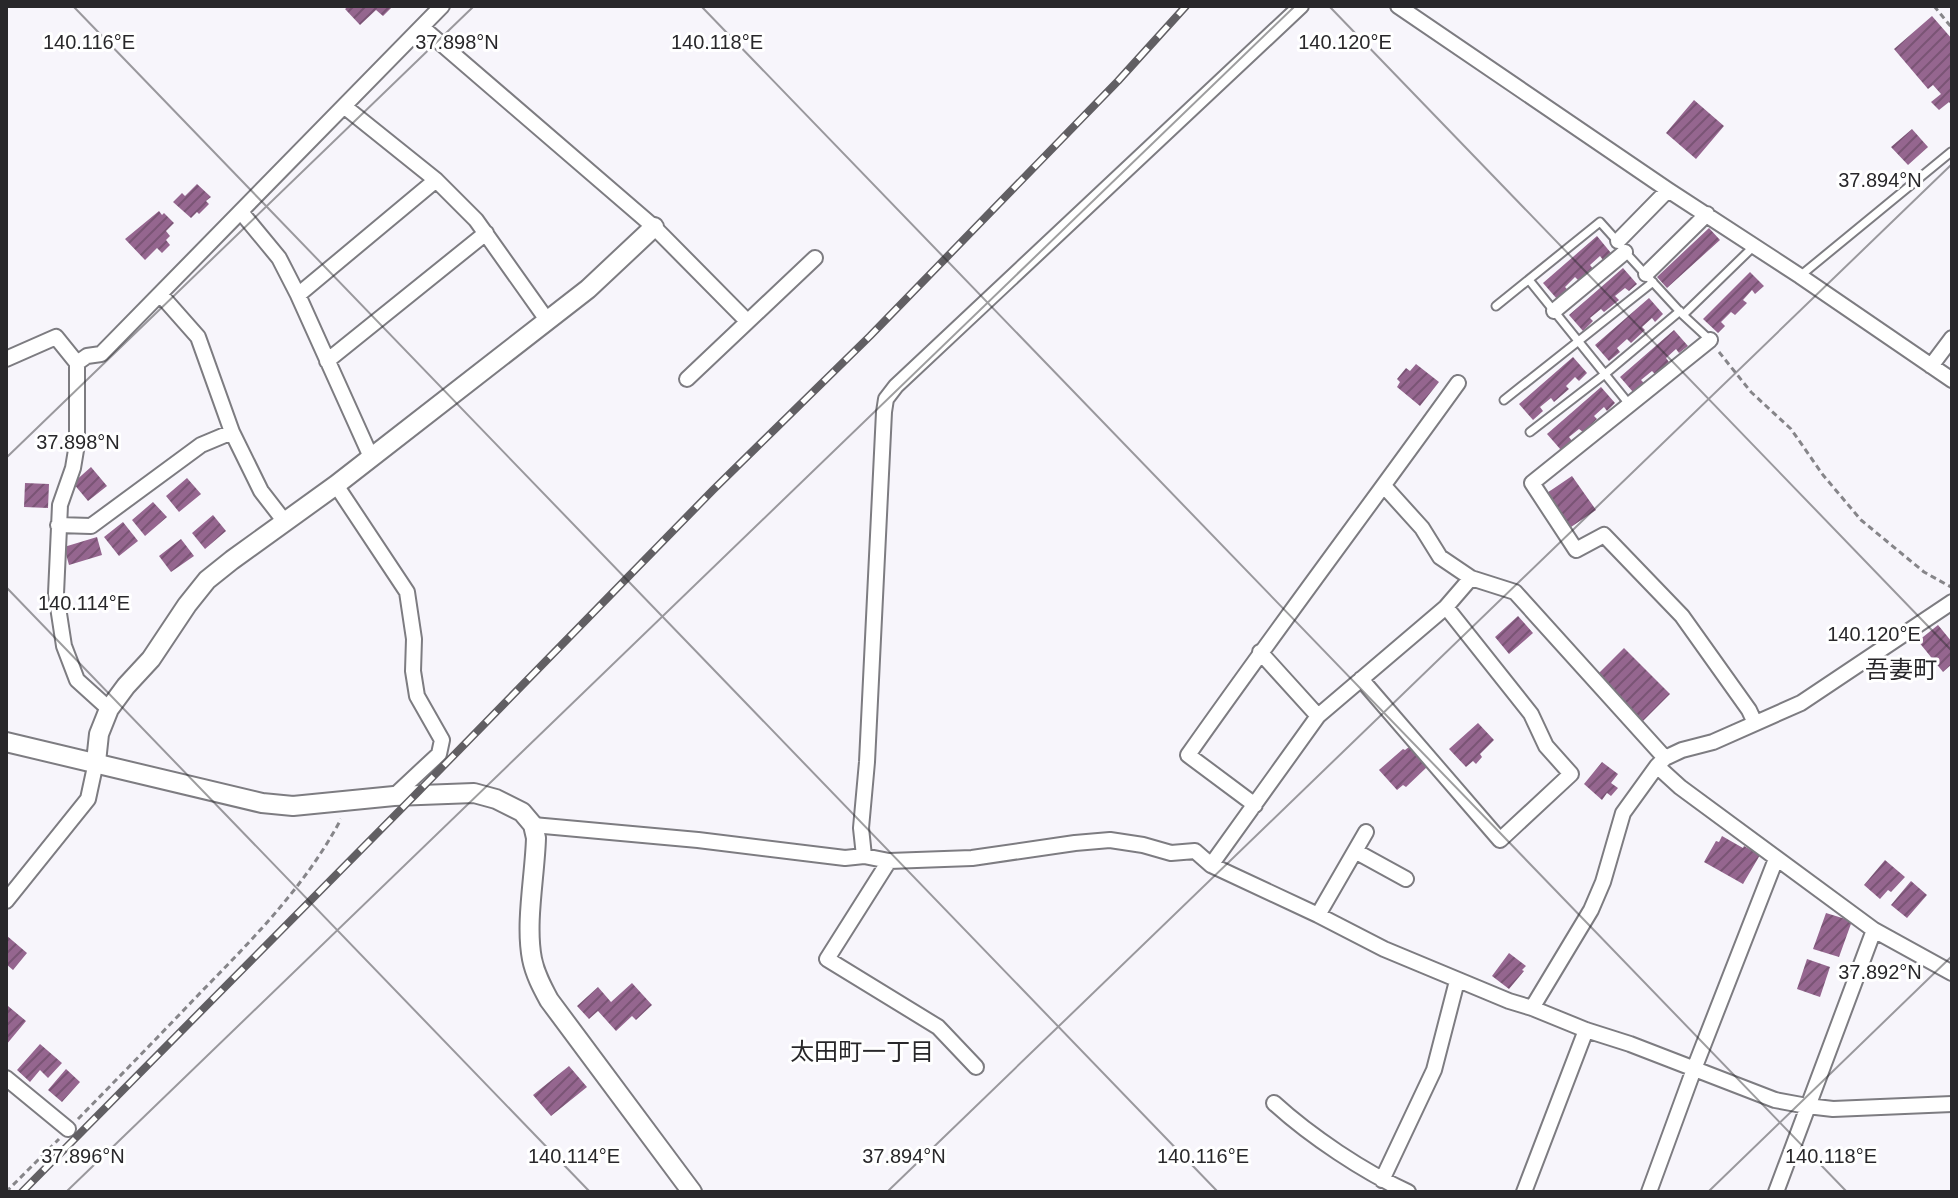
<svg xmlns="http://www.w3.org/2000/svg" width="1958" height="1198" font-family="Helvetica,'Noto Sans JP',sans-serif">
  <defs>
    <pattern id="building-hatch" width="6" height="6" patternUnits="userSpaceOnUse" patternTransform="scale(2)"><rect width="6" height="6" fill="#95668f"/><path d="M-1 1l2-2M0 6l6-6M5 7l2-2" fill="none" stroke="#7a5475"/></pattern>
  </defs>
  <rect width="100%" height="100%" fill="#f7f5fb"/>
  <!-- building -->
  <path fill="url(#building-hatch)" d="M349,6H393L383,16L376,10L360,25L345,9Z
    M1932,16L1952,39V106L1949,102L1939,110L1931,102L1941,94L1933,85L1928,89L1894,49Z
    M1694,100L1724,126L1696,159L1666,133Z
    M1912,129L1928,147L1908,165L1891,147Z
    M197,184L211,197L206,201L209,204L199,214L197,212L191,218L173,202L182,193L185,196Z
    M159,211L162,215L164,213L174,223L166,231L170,236L166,240L170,245L162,253L157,248L145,260L125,239Z
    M1709,228L1720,240L1667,288L1657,277Z
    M1597,236L1611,253L1603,260L1600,256L1590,265L1593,269L1579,281L1575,277L1565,287L1568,290L1557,299L1543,283Z
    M1623,268L1637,284L1629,291L1625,288L1615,296L1619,300L1604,312L1601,309L1590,318L1593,321L1583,331L1569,315Z
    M1750,272L1764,286L1755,294L1752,290L1743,300L1747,303L1735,315L1731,312L1721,322L1725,326L1718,333L1703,319Z
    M1649,298L1663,314L1655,322L1652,318L1642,327L1645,330L1631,343L1627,339L1617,348L1620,352L1609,361L1595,345Z
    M1674,330L1688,346L1679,353L1676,349L1666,358L1669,362L1655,374L1652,371L1641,380L1644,383L1633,392L1620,377Z
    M1573,357L1587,373L1579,381L1575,377L1566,386L1569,389L1554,402L1551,398L1540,407L1543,411L1533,420L1519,404Z
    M1416,364L1439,382L1420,406L1397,387L1400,382L1397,379L1406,368L1410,371Z
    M1601,387L1615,403L1607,411L1604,407L1594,416L1597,419L1583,432L1579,429L1569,437L1572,441L1561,450L1547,434Z
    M91,467L107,486L88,501L73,483Z
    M1572,476L1596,510L1571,527L1547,493Z
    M187,478L201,494L179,512L166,496Z
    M25,483L49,484L48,508L24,507Z
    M153,502L167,517L145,536L132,520Z
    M213,515L226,531L205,549L192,533Z
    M123,522L138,541L119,556L104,537Z
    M97,537L102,555L69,565L64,547Z
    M181,539L194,556L171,572L159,556Z
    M1518,616L1533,633L1509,654L1495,637Z
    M1938,625L1952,642V664L1943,672L1918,641Z
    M1624,648L1670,694L1643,721L1598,674Z
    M1478,723L1494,740L1480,754L1482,757L1476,764L1473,761L1466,767L1449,749Z
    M1409,747L1427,767L1406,787L1403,785L1397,790L1379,770L1403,749L1405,750Z
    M1602,762L1618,774L1611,783L1618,788L1611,796L1607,793L1602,800L1584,784Z
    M1722,836L1743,848L1744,846L1760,855L1743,884L1704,862L1716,841L1719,842Z
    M1885,860L1905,877L1891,892L1888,890L1880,899L1864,885Z
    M1911,881L1927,895L1907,918L1891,905Z
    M1826,913L1852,921L1839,957L1813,949Z
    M6,935L27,953L13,970L6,964Z
    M1509,953L1526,966L1522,970L1524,971L1509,989L1492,976Z
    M1807,959L1830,967L1820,997L1797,989Z
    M632,983L652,1005L636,1020L632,1016L616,1031L598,1011L589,1019L577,1006L598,987L611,1002Z
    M8,1006L26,1021L6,1045V1009Z
    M40,1044L62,1063L48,1078L40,1070L30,1082L17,1070Z
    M569,1066L587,1087L551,1116L533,1095Z
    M66,1069L80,1082L62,1102L48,1090Z"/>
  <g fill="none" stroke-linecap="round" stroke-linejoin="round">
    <defs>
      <path id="service" d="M1625,252L1683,315L1710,340
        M1800,276L1951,152
        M1529,280L1629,404
        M1496,306L1600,222L1618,242
        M1683,315L1753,247
        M1504,400L1653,282
        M1530,432L1605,374L1680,311"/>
      <path id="minor" d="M1398,6L1668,190L1800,276L1952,380
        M423,28L654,227L747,321
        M345,107L436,180L476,220L547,320
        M241,212L279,258L298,295L371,457
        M1618,241L1668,190
        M1646,274L1707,214
        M160,294L198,337L232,432L261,491L285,522
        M298,295L436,180
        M1554,311L1625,252
        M1710,340L1532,483L1576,550L1604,535L1682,616L1749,710L1755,723
        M6,359L56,337L77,363
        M327,361L486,233
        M1931,366L1952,338
        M687,379L815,258
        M336,485L407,592L414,639L413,671L417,696L442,740L439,754L394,796
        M1384,486L1422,528L1440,557L1471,578
        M58,525L91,526L201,445L232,432
        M1260,652L1318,716
        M1361,679L1500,840L1571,774L1546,746L1531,714L1446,607
        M109,709L77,680L64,646L56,594L60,505L73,468L77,444V363L87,356L101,354L442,6
        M1657,766L1680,787L1874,930L1952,973
        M1255,805L1188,755C1276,630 1368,508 1458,383
        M533,825L698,840L845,858L864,856L889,861L972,858L1075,843L1110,840L1143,845L1171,853L1195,851L1211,865L1318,915L1384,949L1509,1001L1532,1008L1586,1030L1630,1044L1775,1100L1807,1106L1833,1109L1952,1104
        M1355,851L1406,879
        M864,856L861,828L867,762L884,412L886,399L896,386L1301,6
        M889,861L827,959L938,1027L976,1067
        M1211,865L1318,716L1446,607L1471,578L1515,592L1665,758
        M6,901L88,799L96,762
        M1318,915L1366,832
        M1532,1008L1591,910L1603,882L1623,813L1657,766L1665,758L1682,750L1713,742L1801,703L1952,602
        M6,1078L68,1129
        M1274,1103C1310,1136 1364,1172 1408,1192
        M1382,1180L1434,1070L1457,981
        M1524,1192L1586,1030
        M1649,1192L1694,1069L1776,859
        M1776,1192L1874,930"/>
      <path id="tertiary" d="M6,742L262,803L293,806L394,796L474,793L496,799L522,812L533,825L536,838C535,875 525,923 532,959C535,974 542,987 549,1000L692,1192
        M96,762L99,734L109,709L126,686L151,659L187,605L207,580L232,560L336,485L588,289L654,227"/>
    </defs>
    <!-- service casing -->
    <use href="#service" stroke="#7d7c81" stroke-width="11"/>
    <!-- minor casing -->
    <use href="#minor" stroke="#7d7c81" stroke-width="18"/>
    <!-- tertiary casing -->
    <use href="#tertiary" stroke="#7d7c81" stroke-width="22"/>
    <!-- path -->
    <path stroke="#868589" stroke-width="3" stroke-dasharray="6 4" stroke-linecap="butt" d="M1934,6L1952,28
      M1719,352L1751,392L1791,429L1823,475L1861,520L1924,572L1951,587
      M78,1119C119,1077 161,1034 202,991C254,938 306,885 341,819
      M6,1192L59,1139"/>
    <!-- service -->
    <use href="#service" stroke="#fff" stroke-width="7"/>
    <!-- minor -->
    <use href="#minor" stroke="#fff" stroke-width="14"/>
    <!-- tertiary -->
    <use href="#tertiary" stroke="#fff" stroke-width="18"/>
    <defs>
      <path id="rail" d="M22,1192L415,795L713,490L870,336L1118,81L1186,6"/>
    </defs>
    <!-- rail casing -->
    <use href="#rail" stroke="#615f63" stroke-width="8"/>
    <!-- rail -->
    <use href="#rail" stroke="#fff" stroke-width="5" stroke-dasharray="15" stroke-linecap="butt"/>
  </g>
  <!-- ticks -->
  <path fill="none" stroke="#28272a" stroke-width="2" stroke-opacity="0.45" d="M73,6L1218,1192M701,6L1847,1192M1329,6L1952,651M6,458L474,6M6,587L590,1192M66,1192L1295,6M887,1192L1952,164M1708,1192L1952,956"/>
  <g text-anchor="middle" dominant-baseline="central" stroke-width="6" stroke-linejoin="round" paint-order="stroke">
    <!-- neighbourhood labels -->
    <g font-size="24" fill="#28272a" stroke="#fff">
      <text x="1901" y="669">吾妻町</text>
      <text x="862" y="1051">太田町一丁目</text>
    </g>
  </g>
  <g font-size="20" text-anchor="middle" fill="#28272a" stroke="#fff" stroke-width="6" stroke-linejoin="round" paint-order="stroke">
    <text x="457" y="49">37.898°N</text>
    <text x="89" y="49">140.116°E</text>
    <text x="717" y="49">140.118°E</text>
    <text x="1345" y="49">140.120°E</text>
    <text x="1880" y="187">37.894°N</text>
    <text x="78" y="449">37.898°N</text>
    <text x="84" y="610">140.114°E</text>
    <text x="1874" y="641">140.120°E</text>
    <text x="1880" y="979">37.892°N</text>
    <text x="574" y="1163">140.114°E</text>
    <text x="1203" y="1163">140.116°E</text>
    <text x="1831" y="1163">140.118°E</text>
    <text x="83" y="1163">37.896°N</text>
    <text x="904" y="1163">37.894°N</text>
  </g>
  <!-- border -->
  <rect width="1958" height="1198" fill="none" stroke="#28272a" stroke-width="16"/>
</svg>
